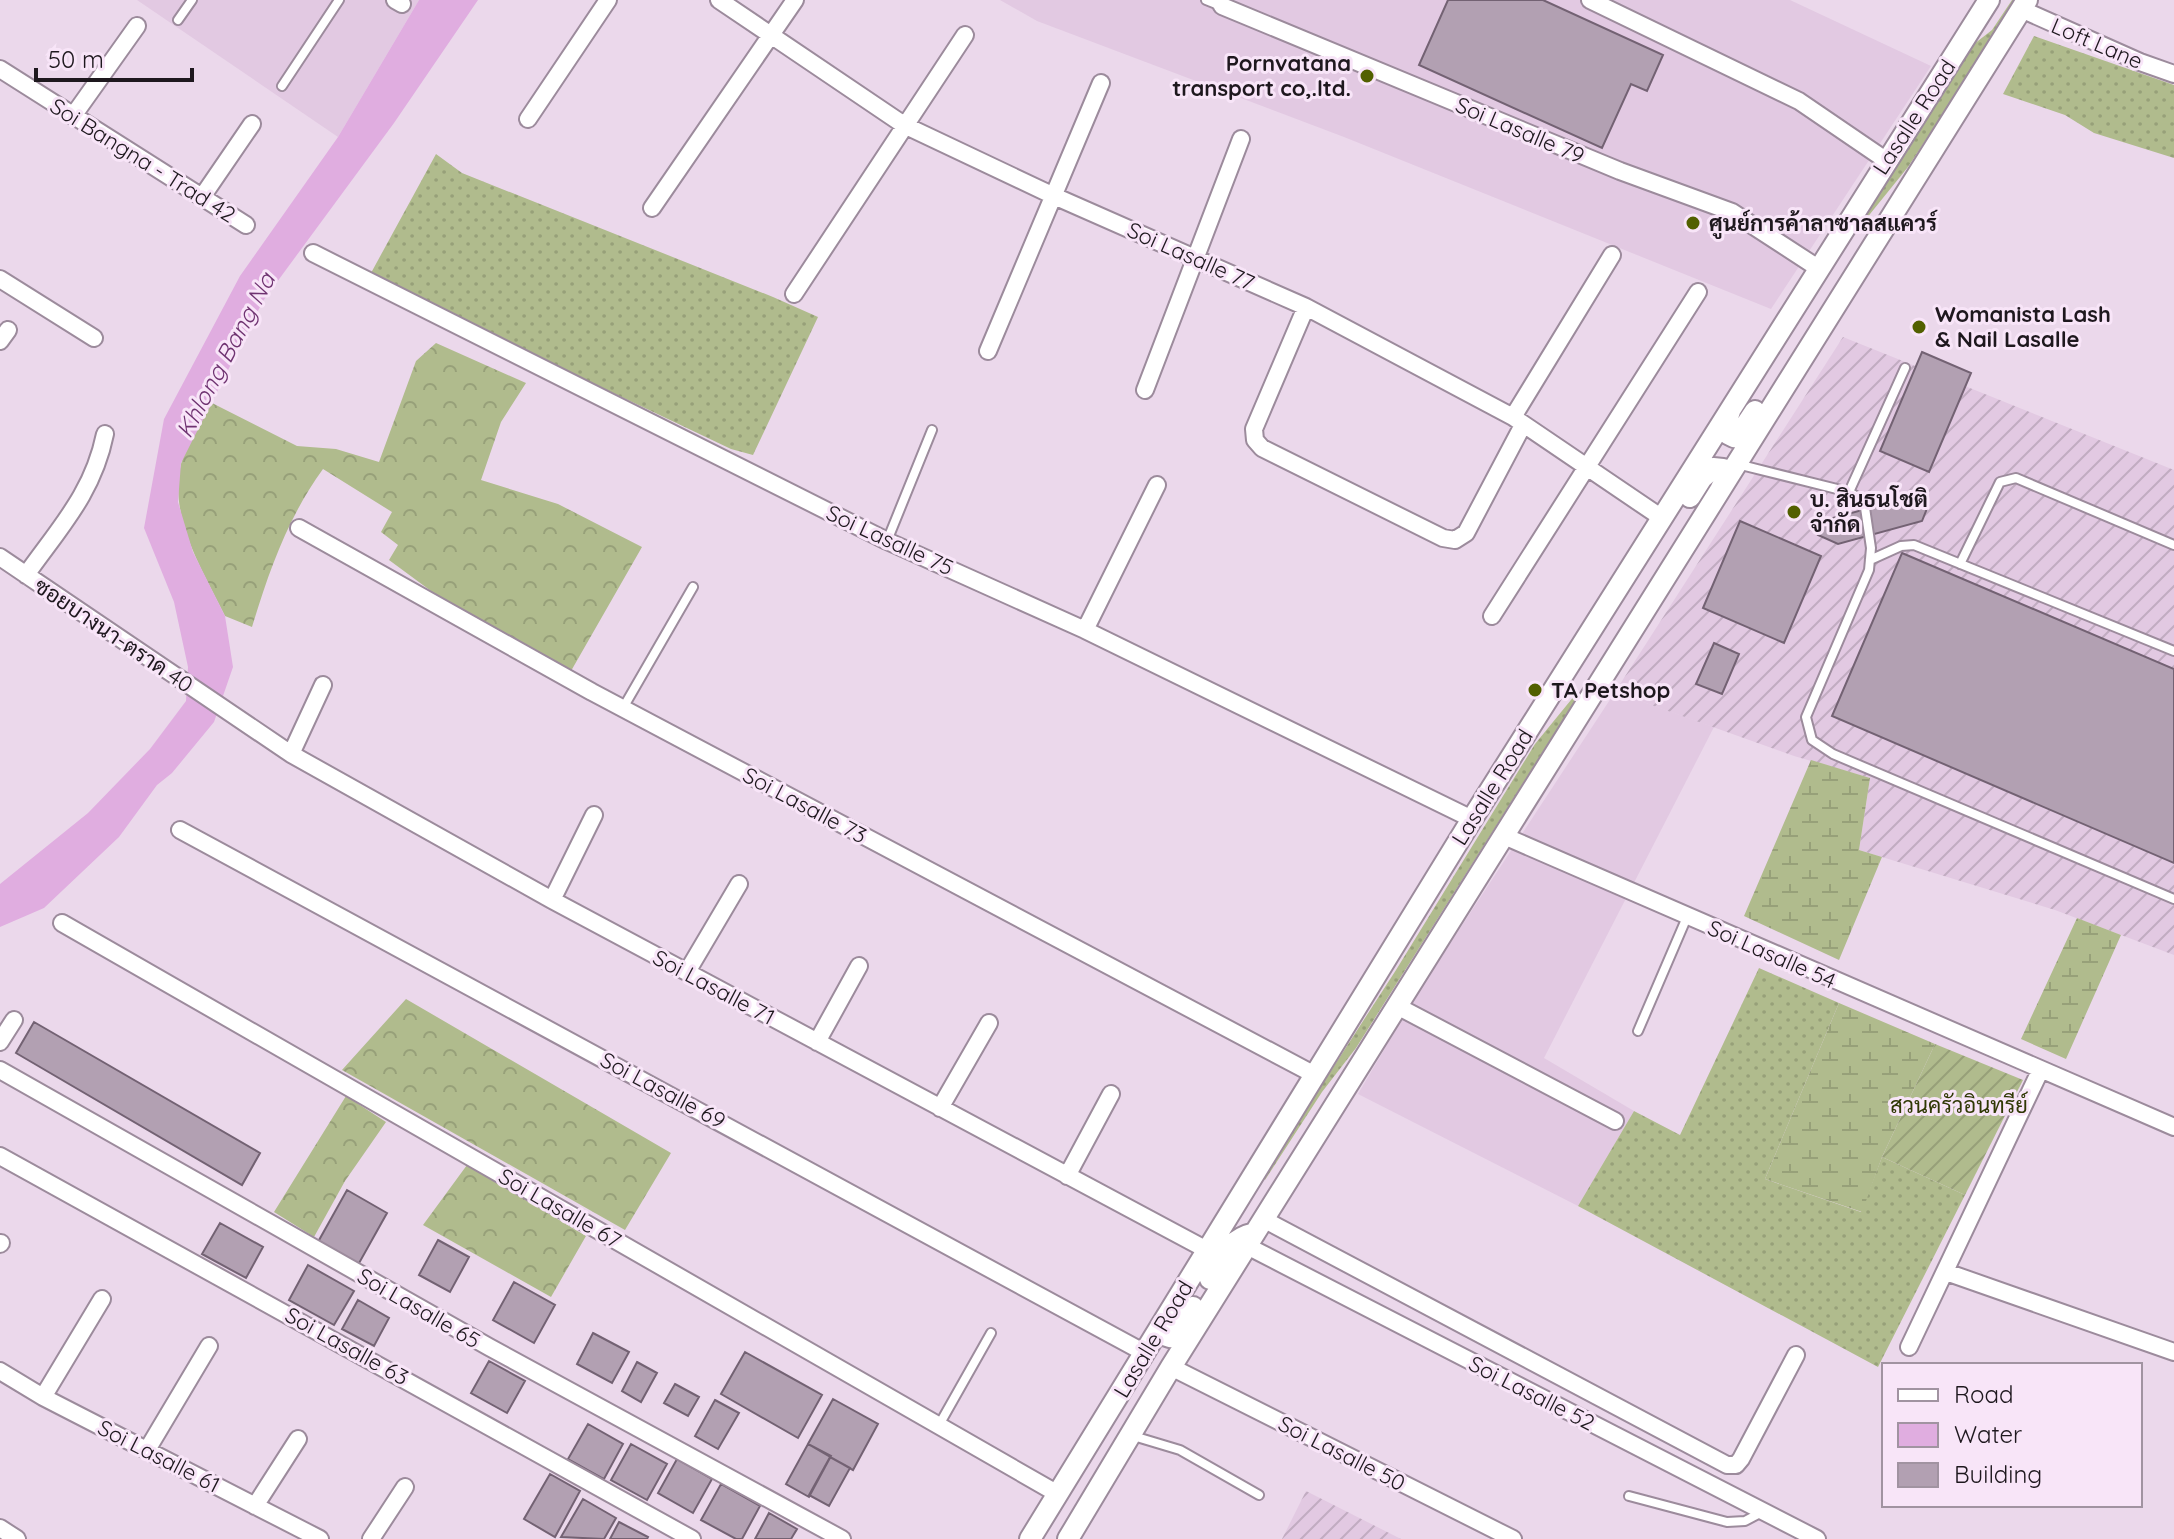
<svg xmlns="http://www.w3.org/2000/svg" width="2174" height="1539" font-family="Quicksand,Sarabun,sans-serif">
  <defs>
    <pattern id="industrial-furrows" width="10" height="10" patternUnits="userSpaceOnUse" patternTransform="scale(2)"><rect width="10" height="10" fill="#e2c9e2"/><path d="M-1 1l2-2M0 10L10 0M9 11l2-2" fill="none" stroke="#c1acc1"/></pattern>
    <pattern id="grass-dots" width="8" height="8" patternUnits="userSpaceOnUse" patternTransform="scale(2)"><rect width="8" height="8" fill="#b0bb8d"/><path d="M2 2h.1M6 6h.1" fill="none" stroke="#97a079" stroke-width="1.8" stroke-linecap="round"/></pattern>
    <pattern id="forest-crowns" width="20" height="18" patternUnits="userSpaceOnUse" patternTransform="scale(2)"><rect width="20" height="18" fill="#b0bb8d"/><path d="M2 6a3 3 0 1 1 6 0M12 15a3 3 0 1 1 6 0" fill="none" stroke="#97a079"/></pattern>
    <pattern id="wetland-marsh" width="20" height="14" patternUnits="userSpaceOnUse" patternTransform="scale(2)"><rect width="20" height="14" fill="#b0bb8d"/><path d="M1 5h8M5 5V1M11 12h8M15 12V8" fill="none" stroke="#97a079"/></pattern>
    <pattern id="garden-furrows" width="10" height="10" patternUnits="userSpaceOnUse" patternTransform="scale(2)"><rect width="10" height="10" fill="#b0bb8d"/><path d="M-1 1l2-2M0 10L10 0M9 11l2-2" fill="none" stroke="#97a079"/></pattern>
  </defs>
  <rect width="100%" height="100%" fill="#ebd8eb"/>
  <!-- built -->
  <path fill="#e2c9e2" d="M137,0H419L338,137Z
    M1000,0H1790L1931,66L1771,309L1344,137L1037,21Z
    M1615,692L1714,727L1544,1058L1634,1111L1578,1206L1358,1094L1417,994Z"/>
  <!-- industrial -->
  <path fill="url(#industrial-furrows)" d="M1843,337L2174,470V955L2055,910L1859,850L1870,778L1794,756L1615,692Z
    M1306,1491L1401,1539H1282Z"/>
  <!-- grass -->
  <path fill="url(#grass-dots)" d="M2012,0H2017L1908,167L1866,219L1867,213L1974,44L1992,30Z
    M2034,36L2174,85V158L2094,133L2065,115L2003,94Z
    M436,154L462,173L773,297L818,317L753,455L731,449L548,362L371,273Z
    M1575,695L1578,696L1356,1048L1322,1092L1265,1180L1263,1176L1396,970L1535,744Z
    M1759,968L1839,1003L1765,1179L1861,1212L1882,1157L1965,1195L1878,1367L1578,1206L1634,1111L1680,1135Z"/>
  <!-- forest -->
  <path fill="url(#forest-crowns)" d="M436,343L526,383L501,422L481,480L558,504L642,547L571,671L450,605L389,560L398,545L381,532L392,512L323,469C288,517 269,571 252,627L225,616C203,571 168,517 181,464C186,444 202,422 212,403L297,446L336,449L379,462L416,361Z
    M406,999L671,1153L625,1230L342,1070Z
    M346,1096L386,1122L345,1181L314,1237L274,1212Z
    M467,1165L586,1236L551,1297L423,1225Z"/>
  <!-- wetland -->
  <path fill="url(#wetland-marsh)" d="M1811,760L1870,778L1859,850L1882,857L1839,960L1744,916Z
    M2077,918L2121,935L2066,1059L2021,1039Z
    M1839,1003L1935,1044L1882,1157L1862,1212L1765,1179Z"/>
  <!-- garden -->
  <path fill="url(#garden-furrows)" d="M1935,1044L2023,1080L1965,1195L1882,1157Z"/>
  <!-- water -->
  <path fill="#e0ade0" d="M419,0H478L394,123L263,301L181,463L178,502L193,552L225,616L233,667L214,722L172,773L157,785L119,837L44,908L0,927V884L88,813L150,749L186,701L188,667L174,602L144,528L164,419L240,276L338,137Z"/>
  <!-- building -->
  <path fill="#b2a0b2" stroke="#736273" stroke-width="2" d="M1448,0H1543L1663,55L1647,91L1631,84L1602,148L1419,65Z
    M1922,352L1971,373L1929,472L1880,451Z
    M1915,496L1916,501L1928,506L1922,521L1838,544L1818,535L1825,520Z
    M1740,521L1821,556L1784,643L1703,608Z
    M1902,553L2174,669V863L1832,716Z
    M1714,643L1739,654L1722,694L1696,684Z
    M34,1022L260,1153L242,1185L16,1053Z
    M347,1190L387,1213L358,1265L318,1242Z
    M220,1223L263,1247L246,1278L202,1254Z
    M438,1240L469,1257L450,1292L419,1275Z
    M308,1265L354,1291L334,1325L289,1300Z
    M514,1282L555,1305L534,1343L493,1320Z
    M358,1300L389,1318L374,1346L342,1329Z
    M593,1333L629,1352L612,1383L577,1364Z
    M745,1352L822,1395L798,1438L721,1394Z
    M489,1361L525,1381L507,1413L471,1393Z
    M637,1362L657,1373L641,1402L622,1391Z
    M675,1384L699,1397L688,1416L664,1403Z
    M833,1399L878,1424L853,1470L808,1444Z
    M715,1400L739,1413L718,1449L695,1436Z
    M588,1424L623,1444L604,1479L568,1459Z
    M631,1444L667,1464L647,1500L611,1480Z
    M808,1444L831,1456L809,1497L786,1484Z
    M830,1457L850,1468L829,1506L809,1495Z
    M677,1459L712,1479L693,1513L658,1493Z
    M550,1474L580,1491L555,1537L524,1519Z
    M721,1484L760,1506L742,1539H736L701,1520Z
    M583,1499L616,1518L604,1539L561,1537Z
    M769,1513L797,1529L791,1539H755Z
    M619,1522L648,1537L647,1539H610Z"/>
  <g fill="none" stroke-linecap="round" stroke-linejoin="round">
    <defs>
      <path id="service" d="M1206,0L1221,6
        M178,20L192,0
        M282,86L339,0
        M1737,464L1849,492L1864,501L1871,548L1869,570L1806,717L1812,740L1833,754L2174,899
        M1849,492L1905,368
        M887,541L932,430
        M1870,560L1901,546L1914,545L2174,651
        M1960,564L2000,482L2016,478L2174,545
        M623,708L693,587
        M1638,1031L1687,917
        M939,1425L991,1333
        M1130,1435L1180,1450L1259,1495
        M1629,1496L1727,1522L1745,1521L1762,1512"/>
      <path id="minor" d="M395,0L402,4
        M719,0L904,125L1054,196L1306,307L1513,417L1662,518
        M1219,0L1222,6L1620,171L1732,212L1818,268
        M1590,0L1799,101L1887,161
        M2021,9L2140,62L2174,74
        M0,69L246,225
        M73,116L137,26
        M528,119L608,0
        M202,197L252,124
        M652,208L795,0
        M313,253L887,541L1085,630L1472,819
        M0,279L94,338
        M794,294L965,35
        M1306,307L1254,429L1255,440L1262,448L1443,538L1455,540L1466,533L1523,425
        M0,341L8,330
        M988,351L1101,83
        M1145,390L1241,139
        M1513,417L1612,255
        M299,528L592,692L1315,1075
        M0,557L291,754L552,900L1207,1250
        M26,575C60,527 93,493 105,434
        M1492,616L1698,292
        M1085,630L1157,485
        M291,754L323,685
        M180,830L1145,1353
        M1504,836L2174,1127
        M552,900L594,815
        M62,923L1058,1494
        M687,972L739,884
        M1397,1006L1615,1121
        M0,1042L14,1020
        M817,1042L859,966
        M0,1070L489,1347L842,1539
        M940,1108L989,1023
        M0,1156L692,1539
        M1067,1176L1111,1094
        M1263,1219L1727,1465H1736L1741,1459L1796,1355
        M0,1244L1,1243
        M1247,1246L1817,1539
        M1946,1272L2174,1352
        M1909,1347L2040,1071
        M1171,1367L1513,1539
        M0,1371L43,1397L320,1539
        M43,1397L102,1299
        M147,1450L209,1346
        M255,1506L298,1439
        M0,1528L17,1539
        M371,1539L405,1487"/>
      <path id="tertiary" d="M1730,411L1726,423L1728,434L1734,437L1743,429L1755,411
        M1690,497L1702,478L1713,468L1723,469L1726,480L1721,488
        M1210,1279C1223,1257 1228,1239 1255,1233
        M1163,1323L1164,1335L1170,1337L1193,1307
        M1030,1539L1472,819L1989,0
        M1068,1539L1171,1367L2027,0"/>
    </defs>
    <!-- service casing -->
    <use href="#service" stroke="#9c8b9c" stroke-width="12"/>
    <!-- minor casing -->
    <use href="#minor" stroke="#9c8b9c" stroke-width="20"/>
    <!-- tertiary casing -->
    <use href="#tertiary" stroke="#9c8b9c" stroke-width="24"/>
    <!-- service -->
    <use href="#service" stroke="#fff" stroke-width="8"/>
    <!-- minor -->
    <use href="#minor" stroke="#fff" stroke-width="16"/>
    <!-- tertiary -->
    <use href="#tertiary" stroke="#fff" stroke-width="20"/>
  </g>
  <!-- markers -->
  <g fill="#526000" stroke="#f8e5f8" stroke-width="3">
    <circle cx="1367" cy="76" r="8"/>
    <circle cx="1693" cy="223" r="8"/>
    <circle cx="1919" cy="327" r="8"/>
    <circle cx="1794" cy="512" r="8"/>
    <circle cx="1535" cy="690" r="8"/>
  </g>
  <g text-anchor="middle" dominant-baseline="central" stroke-width="6" stroke-linejoin="round" paint-order="stroke">
    <!-- street labels -->
    <g font-size="22" fill="#1e181e" stroke="#f8e5f8">
      <text transform="translate(2097 43) rotate(23)">Loft Lane</text>
      <text transform="translate(1914 117) rotate(-57)">Lasalle Road</text>
      <text transform="translate(1520 130) rotate(23)">Soi Lasalle 79</text>
      <text transform="translate(143 160) rotate(32)">Soi Bangna - Trad 42</text>
      <text transform="translate(1191 256) rotate(24)">Soi Lasalle 77</text>
      <text transform="translate(890 540) rotate(25)">Soi Lasalle 75</text>
      <text transform="translate(114 635) rotate(34)">ซอยบางนา-ตราด 40</text>
      <text transform="translate(1492 787) rotate(-58)">Lasalle Road</text>
      <text transform="translate(805 805) rotate(28)">Soi Lasalle 73</text>
      <text transform="translate(1772 954) rotate(24)">Soi Lasalle 54</text>
      <text transform="translate(714 987) rotate(28)">Soi Lasalle 71</text>
      <text transform="translate(663 1090) rotate(28)">Soi Lasalle 69</text>
      <text transform="translate(560 1208) rotate(30)">Soi Lasalle 67</text>
      <text transform="translate(419 1308) rotate(30)">Soi Lasalle 65</text>
      <text transform="translate(1153 1339) rotate(-59)">Lasalle Road</text>
      <text transform="translate(347 1346) rotate(29)">Soi Lasalle 63</text>
      <text transform="translate(1532 1393) rotate(27)">Soi Lasalle 52</text>
      <text transform="translate(1342 1453) rotate(27)">Soi Lasalle 50</text>
      <text transform="translate(159 1456) rotate(27)">Soi Lasalle 61</text>
    </g>
    <!-- poi labels -->
    <g font-size="22" font-weight="bold" fill="#1e181e" stroke="#f8e5f8" text-anchor="start">
      <text x="1351" y="63" text-anchor="end">Pornvatana<tspan x="1351" dy="25">transport co,.ltd.</tspan></text>
      <text x="1709" y="223">ศูนย์การค้าลาซาลสแควร์</text>
      <text x="1935" y="314">Womanista Lash<tspan x="1935" dy="25">&amp; Nail Lasalle</tspan></text>
      <text x="1810" y="499">บ. สินธนโชติ<tspan x="1810" dy="25">จำกัด</tspan></text>
      <text x="1551" y="690">TA Petshop</text>
    </g>
    <!-- park labels -->
    <g font-size="22" fill="#2f3804" stroke="#f8e5f8">
      <text x="1959" y="1105">สวนครัวอินทรีย์</text>
    </g>
    <!-- water labels -->
    <g font-size="24" font-style="italic" fill="#6f3371" stroke="#f8e5f8">
      <text transform="translate(225 355) rotate(-62)">Khlong Bang Na</text>
    </g>
  </g>
  <!-- legend -->
  <rect x="1882" y="1363" width="260" height="144" fill="#f8e5f8" stroke="#a193a1" stroke-width="2"/>
  <rect x="1898" y="1389" width="40" height="12" fill="#ffffff" stroke="#a193a1" stroke-width="2"/>
  <text x="1954" y="1403" font-size="24" fill="#1e181e">Road</text>
  <rect x="1898" y="1423" width="40" height="24" fill="#e0ade0" stroke="#a193a1" stroke-width="2"/>
  <text x="1954" y="1443" font-size="24" fill="#1e181e">Water</text>
  <rect x="1898" y="1463" width="40" height="24" fill="#b2a0b2" stroke="#a193a1" stroke-width="2"/>
  <text x="1954" y="1483" font-size="24" fill="#1e181e">Building</text>
  <!-- scale -->
  <path d="M36 68v12h156v-12" fill="none" stroke="#1e181e" stroke-width="4"/>
  <text x="48" y="68" font-size="24" fill="#1e181e" stroke="#f8e5f8" stroke-width="6" paint-order="stroke">50 m</text>
</svg>
